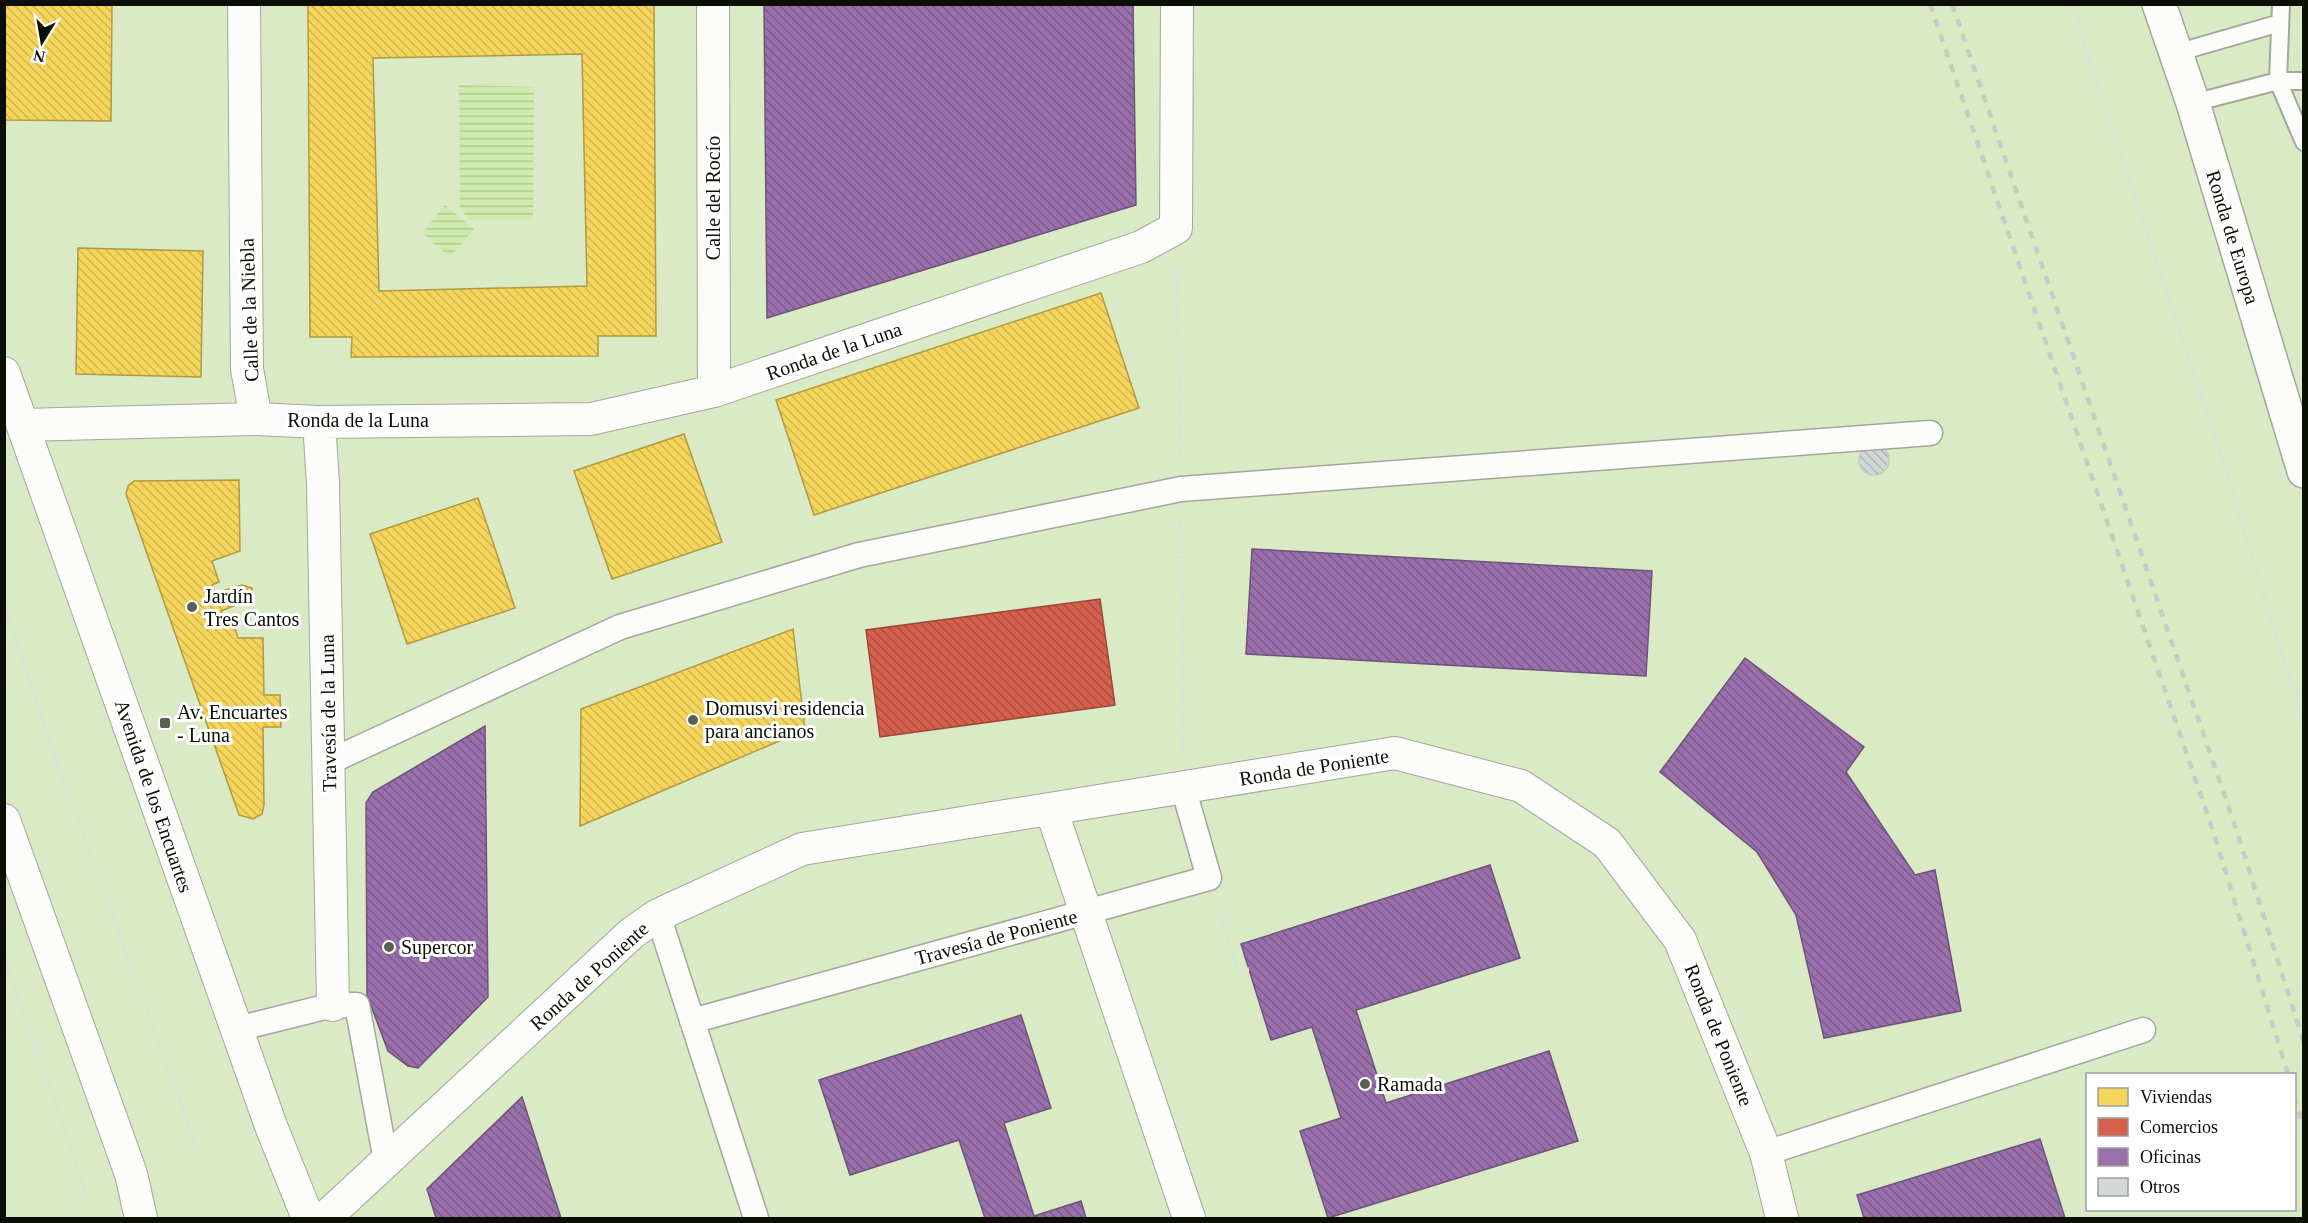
<svg xmlns="http://www.w3.org/2000/svg" width="2308" height="1223" font-family="Georgia,serif">
  <defs>
    <pattern id="water-rules" width="6" height="5" patternUnits="userSpaceOnUse" patternTransform="scale(1.5)"><rect width="6" height="5" fill="#d0ebae"/><path d="M0 2.5h6" fill="none" stroke="#b1c894"/></pattern>
    <pattern id="homes-back-hatch" width="6" height="6" patternUnits="userSpaceOnUse" patternTransform="scale(1.5)"><rect width="6" height="6" fill="#f6d55c"/><path d="M-1 5l2 2M0 0l6 6M5-1l2 2" fill="none" stroke="#d2b64e"/></pattern>
    <pattern id="shops-back-hatch" width="6" height="6" patternUnits="userSpaceOnUse" patternTransform="scale(1.5)"><rect width="6" height="6" fill="#d6604d"/><path d="M-1 5l2 2M0 0l6 6M5-1l2 2" fill="none" stroke="#ac4e3e"/></pattern>
    <pattern id="offices-back-hatch" width="6" height="6" patternUnits="userSpaceOnUse" patternTransform="scale(1.5)"><rect width="6" height="6" fill="#9970ab"/><path d="M-1 5l2 2M0 0l6 6M5-1l2 2" fill="none" stroke="#7b5a89"/></pattern>
    <pattern id="building-back-hatch" width="6" height="6" patternUnits="userSpaceOnUse" patternTransform="scale(1.5)"><rect width="6" height="6" fill="#d1d8d5"/><path d="M-1 5l2 2M0 0l6 6M5-1l2 2" fill="none" stroke="#b2b8b5"/></pattern>
  </defs>
  <rect width="100%" height="100%" fill="#ebf3e2"/>
  <!-- green -->
  <path fill="#d9eac5" fill-rule="evenodd" d="M5,5H2303V1218H5ZM2088,1074H2294V1210H2088Z"/>
  <!-- water -->
  <path fill="url(#water-rules)" d="M459,85L534,87L533,219L469,220L460,208Z
    M445,205L474,229L450,257L422,233Z"/>
  <!-- homes -->
  <path fill="url(#homes-back-hatch)" stroke="#b09a42" stroke-width="1.5" fill-rule="evenodd" d="M4,4H112L111,121L4,120Z
    M308,4H654L656,336H598V356L351,357L352,337H310ZM582,54L587,286L379,291L373,58Z
    M78,248L203,251L201,377L76,374Z
    M1101,293L1139,408L814,515L776,400Z
    M684,434L722,542L612,579L574,471Z
    M239,480L240,551L212,561L219,582L212,585L216,593L242,585L252,588L251,599L221,611L225,620L232,618L238,638H263L264,695H280L281,727H263L264,805L262,814L253,819L239,815L126,494L128,486L134,481Z
    M478,498L515,608L407,644L370,534Z
    M793,629L805,730L580,826L581,709Z"/>
  <!-- shops -->
  <path fill="url(#shops-back-hatch)" stroke="#994837" stroke-width="1.5" d="M1100,599L1115,705L880,737L866,630Z"/>
  <!-- offices -->
  <path fill="url(#offices-back-hatch)" stroke="#6e5379" stroke-width="1.5" d="M764,4H1133L1136,205L767,318Z
    M1252,549L1652,571L1646,676L1246,654Z
    M1745,658L1864,747L1846,772L1915,875L1935,870L1961,1011L1824,1038L1796,915L1757,852L1660,772Z
    M485,726L488,997L418,1068L408,1066L388,1051L367,995L366,803L373,792Z
    M1490,865L1520,958L1356,1010L1386,1103L1549,1051L1578,1141L1328,1218L1300,1131L1341,1118L1312,1027L1271,1040L1241,944Z
    M1021,1015L1051,1108L1004,1123L1034,1216L1081,1201L1086,1218H985L959,1140L850,1175L819,1080Z
    M522,1097L561,1218H436L427,1189Z
    M2040,1139L2065,1218H1864L1857,1195Z"/>
  <!-- building -->
  <path fill="url(#building-back-hatch)" stroke="#c4cbc9" stroke-width="1.5" d="M1859 460a15 15 0 1 1 30 0a15 15 0 1 1-30 0Z"/>
  <g fill="none" stroke-linecap="round" stroke-linejoin="round">
    <defs>
      <path id="service" d="M2281,4L2278,81L2304,142
        M2176,53L2280,23
        M2193,103L2278,81H2304"/>
      <path id="pedestrian" d="M329,762L620,627L859,555L1181,489L1930,433
        M658,915L756,1218
        M692,1021L1209,878L1183,787
        M237,1029L333,1005H357L386,1161
        M1766,1153L2143,1030"/>
      <path id="minor" d="M244,4L247,369L256,419
        M713,4L714,391
        M4,373L271,1126L308,1218
        M319,422L323,483L333,1005
        M23,425L256,419L319,422L591,419L714,391L1141,247L1176,228L1177,4
        M1051,809L1189,1218
        M4,820L131,1174L141,1218
        M325,1218L632,933L658,915L802,849L1395,753L1521,786L1607,843L1680,940L1766,1153L1782,1218"/>
      <path id="tertiary" d="M2159,4L2193,103L2304,471"/>
    </defs>
    <!-- service casing -->
    <use href="#service" stroke="#a2a89c" stroke-width="20"/>
    <!-- pedestrian casing -->
    <use href="#pedestrian" stroke="#a2a89c" stroke-width="27"/>
    <!-- minor casing -->
    <use href="#minor" stroke="#a2a89c" stroke-width="34"/>
    <!-- tertiary casing -->
    <use href="#tertiary" stroke="#a2a89c" stroke-width="36"/>
    <!-- path -->
    <path stroke="#dddfda" stroke-width="4" stroke-dasharray="3 3" stroke-linecap="butt" d="M2073,4L2099,94L2210,419L2304,726
      M1177,268L1181,459
      M1181,520L1183,752
      M4,605L56,760L198,1151
      M1218,907L1238,972L1249,969
      M4,956L85,1189L68,1218"/>
    <!-- service -->
    <use href="#service" stroke="#fcfdfb" stroke-width="16"/>
    <!-- pedestrian -->
    <use href="#pedestrian" stroke="#fcfdfb" stroke-width="24"/>
    <!-- minor -->
    <use href="#minor" stroke="#fcfdfb" stroke-width="32"/>
    <!-- tertiary -->
    <use href="#tertiary" stroke="#fcfdfb" stroke-width="33"/>
    <!-- rail -->
    <path stroke="#c9cbc6" stroke-width="4.5" stroke-dasharray="8 8" stroke-linecap="butt" d="M1930,4L2212,828L2288,1074
      M1952,4L2234,823L2304,1043
      M2294,1096L2304,1129"/>
  </g>
  <!-- markers -->
  <g fill="#595f52" stroke="#fff" stroke-width="2">
    <circle cx="192" cy="607" r="6"/>
    <circle cx="693" cy="720" r="6"/>
    <rect x="159" y="717" width="12" height="12" rx="3"/>
    <circle cx="389" cy="947" r="6"/>
    <circle cx="1365" cy="1084" r="6"/>
  </g>
  <g text-anchor="middle" dominant-baseline="central" stroke-width="6" stroke-linejoin="round" paint-order="stroke">
    <!-- street labels -->
    <g font-size="20" fill="#0b0f05" stroke="#fff">
      <text transform="translate(713 198) rotate(-90)">Calle del Rocío</text>
      <text transform="translate(2233 237) rotate(73)">Ronda de Europa</text>
      <text transform="translate(249 310) rotate(-92)">Calle de la Niebla</text>
      <text transform="translate(834 351) rotate(-19)">Ronda de la Luna</text>
      <text x="358" y="420">Ronda de la Luna</text>
      <text transform="translate(328 713) rotate(-91)">Travesía de la Luna</text>
      <text transform="translate(1314 767) rotate(-9)">Ronda de Poniente</text>
      <text transform="translate(154 796) rotate(71)">Avenida de los Encuartes</text>
      <text transform="translate(996 937) rotate(-15)">Travesía de Poniente</text>
      <text transform="translate(589 976) rotate(-42)">Ronda de Poniente</text>
      <text transform="translate(1719 1035) rotate(68)">Ronda de Poniente</text>
    </g>
    <!-- poi labels -->
    <g font-size="20" fill="#0b0f05" stroke="#fff" text-anchor="start">
      <text x="204" y="596">Jardín<tspan x="204" dy="23">Tres Cantos</tspan></text>
      <text x="705" y="708">Domusvi residencia<tspan x="705" dy="23">para ancianos</tspan></text>
      <text x="177" y="712">Av. Encuartes<tspan x="177" dy="23">- Luna</tspan></text>
      <text x="401" y="947">Supercor</text>
      <text x="1377" y="1084">Ramada</text>
    </g>
  </g>
  <!-- border -->
  <rect width="2308" height="1223" fill="none" stroke="#0b0f05" stroke-width="12"/>
  <!-- legend -->
  <rect x="2086" y="1073" width="210" height="138" fill="#ffffff" stroke="#9d9f9b" stroke-width="1.5"/>
  <rect x="2098" y="1088" width="30" height="18" fill="#f6d55c" stroke="#9d9f9b" stroke-width="1.5"/>
  <text x="2140" y="1103" font-size="18" fill="#0b0f05">Viviendas</text>
  <rect x="2098" y="1118" width="30" height="18" fill="#d6604d" stroke="#9d9f9b" stroke-width="1.5"/>
  <text x="2140" y="1133" font-size="18" fill="#0b0f05">Comercios</text>
  <rect x="2098" y="1148" width="30" height="18" fill="#9970ab" stroke="#9d9f9b" stroke-width="1.5"/>
  <text x="2140" y="1163" font-size="18" fill="#0b0f05">Oficinas</text>
  <rect x="2098" y="1178" width="30" height="18" fill="#d1d8d5" stroke="#9d9f9b" stroke-width="1.5"/>
  <text x="2140" y="1193" font-size="18" fill="#0b0f05">Otros</text>
  <!-- north arrow -->
  <g transform="translate(42 42) rotate(191)" stroke="#ffffff" stroke-width="4.5" paint-order="stroke">
  <path d="M0-4.5L10 22L0 15L-10 22Z" fill="#0b0f05"/>
  <text y="-9" font-size="16" font-weight="bold" text-anchor="middle" fill="#0b0f05">N</text>
  </g>
</svg>
